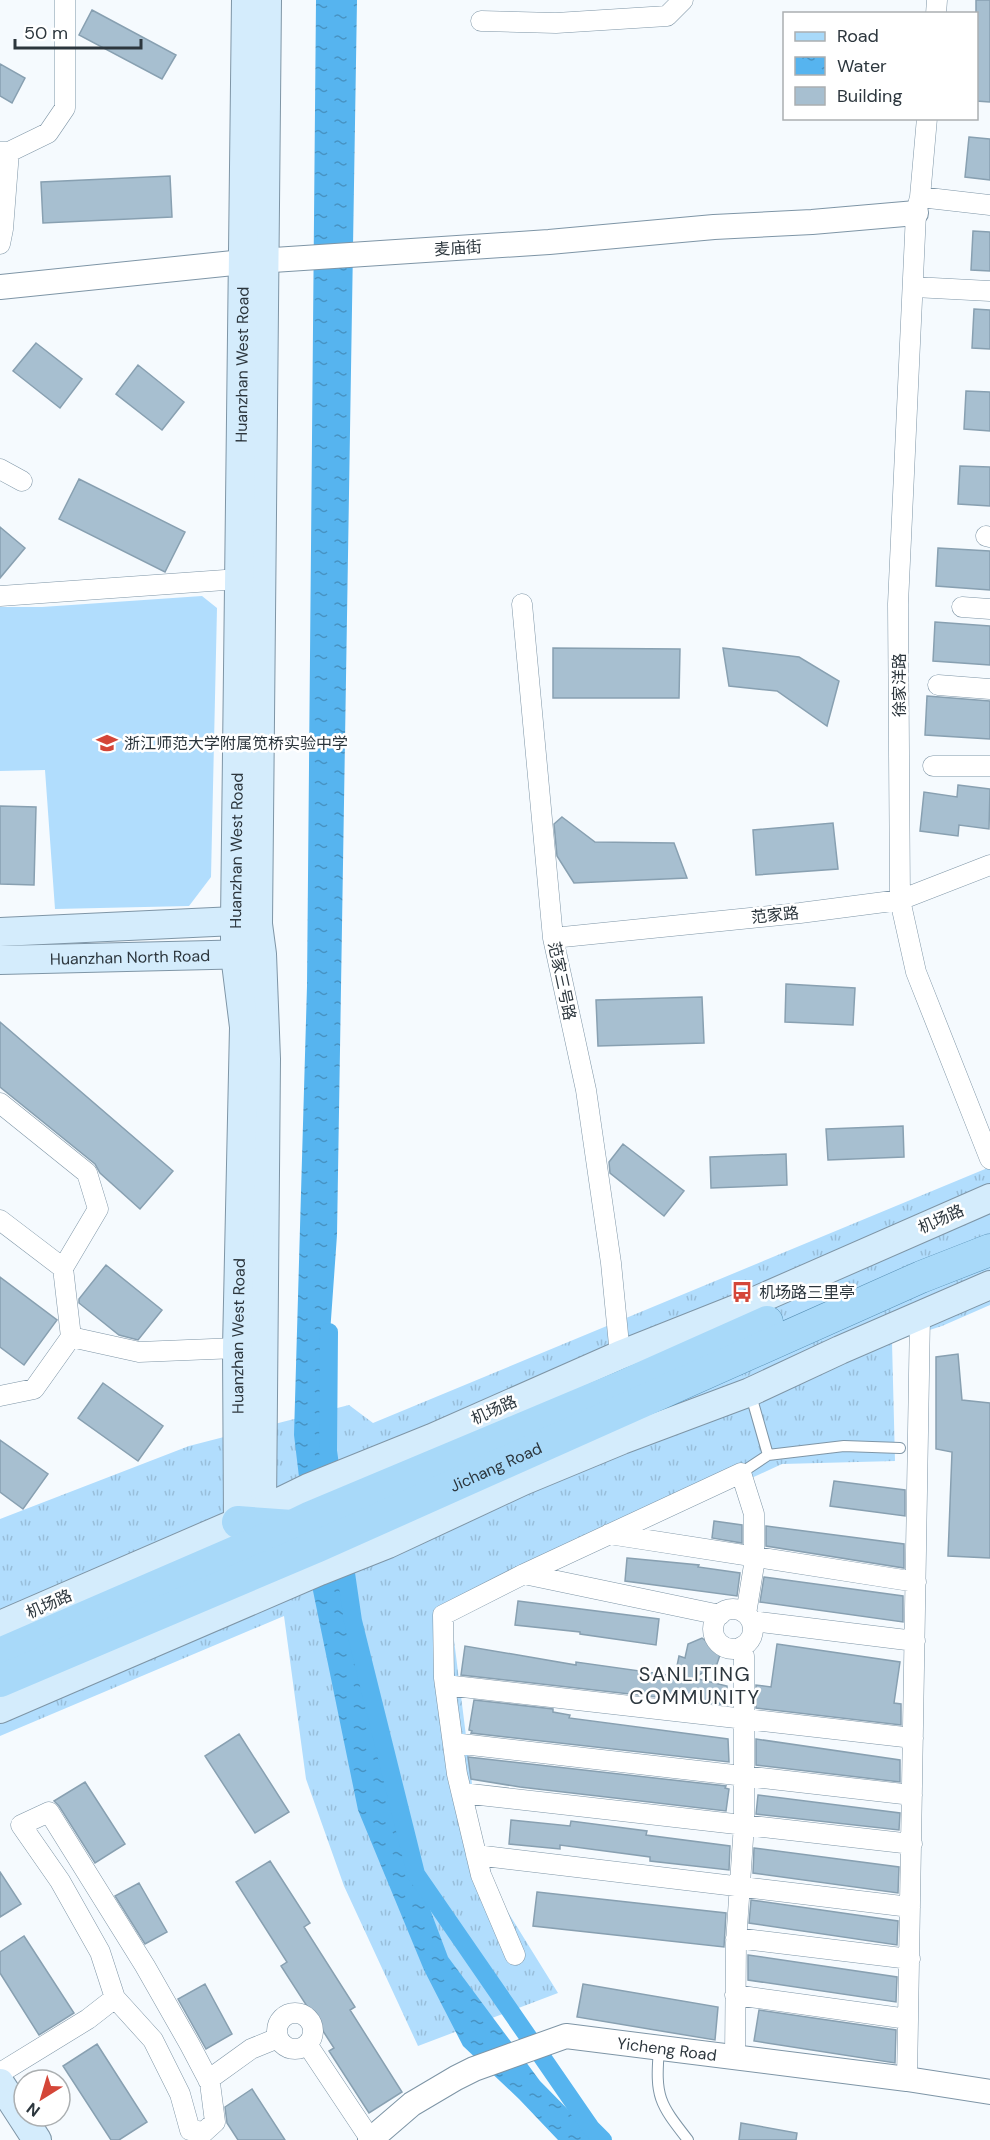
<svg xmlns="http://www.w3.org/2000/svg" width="990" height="2140" font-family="'DM Sans','Noto Sans SC',sans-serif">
  <defs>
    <pattern id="grass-tufts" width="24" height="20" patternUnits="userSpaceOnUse" patternTransform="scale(1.5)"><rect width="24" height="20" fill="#b1ddfd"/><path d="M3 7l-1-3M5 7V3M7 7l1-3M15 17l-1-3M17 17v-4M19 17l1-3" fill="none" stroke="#98beda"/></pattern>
    <pattern id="water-ripples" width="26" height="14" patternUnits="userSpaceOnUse" patternTransform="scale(1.5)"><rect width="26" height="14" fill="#56b4ef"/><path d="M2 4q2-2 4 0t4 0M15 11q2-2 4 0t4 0" fill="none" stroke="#4793c3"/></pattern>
  </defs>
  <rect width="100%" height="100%" fill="#f5fafe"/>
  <!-- grass -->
  <path fill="url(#grass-tufts)" d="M990,1167V1305L942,1326L892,1342L895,1461L782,1464L451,1616L475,1808L496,1893L558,1993L418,2046L344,1886L306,1779L284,1616L0,1736V1519L189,1446L349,1405L373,1423Z"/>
  <!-- garden -->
  <path fill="#b1ddfd" d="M202,596L217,608L211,877L189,906L55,909L45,770L0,771V607H42Z"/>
  <!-- water -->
  <path fill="url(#water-ripples)" d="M316,0H357L337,1235L321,1460L389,1800L448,1957L540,2081L598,2140H558L519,2099L463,2046L424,1970L358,1810L312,1586L294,1435L307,986Z"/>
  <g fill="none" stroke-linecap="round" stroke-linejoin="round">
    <!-- canal -->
    <path stroke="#56b4ef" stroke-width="18" d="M329,1332L328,1451L333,1487
      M343,1553L353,1621L416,1874L591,2128L603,2140"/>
  </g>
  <!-- building -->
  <path fill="#a7bfd0" stroke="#88a0b1" stroke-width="1.5" d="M976,0H990V102L976,101Z
    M92,10L176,55L162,79L79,35Z
    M0,64L25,78L12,103L0,96Z
    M969,137L990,139V180L965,177Z
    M170,176L172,217L43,223L41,182Z
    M973,231L990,232V271L971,270Z
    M974,309L990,310V349L972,348Z
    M36,343L82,379L60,408L13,371Z
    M138,365L184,402L162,430L116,394Z
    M966,391L990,392V431L964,429Z
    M960,466L990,467V506L958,504Z
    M79,479L185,532L165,572L59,519Z
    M0,527L25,548L0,578Z
    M938,548L990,551V590L936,586Z
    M935,622L990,626V665L933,661Z
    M553,648L680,649L679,698H553Z
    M723,648L799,657L839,681L827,726L777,691L729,686Z
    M927,696L990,701V739L925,735Z
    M958,785L990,789L989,829L959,825L958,836L920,831L924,792L957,797Z
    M0,806L36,807L34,885L0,884Z
    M562,817L595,842L674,843L687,878L574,883L557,856L554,824Z
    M833,823L838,869L756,875L753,830Z
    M786,984L855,988L853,1025L785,1022Z
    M702,997L704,1043L598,1046L596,1000Z
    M0,1022L173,1171L140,1209L100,1173L95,1164L0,1087Z
    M903,1126L904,1157L828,1160L826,1129Z
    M623,1144L684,1191L664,1216L610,1173L609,1162Z
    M786,1154L787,1185L711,1188L710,1157Z
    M106,1265L162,1310L138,1340L119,1335L79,1303V1299Z
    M0,1277L57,1320L24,1365L0,1347Z
    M958,1354L962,1400L990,1403V1558L948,1556L952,1452L936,1449V1357Z
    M103,1383L163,1426L138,1461L78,1418Z
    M0,1440L48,1474L23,1509L0,1492Z
    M834,1481L905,1490V1516L830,1506Z
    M714,1521L742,1525V1543L712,1538Z
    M766,1526L904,1544V1568L766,1546Z
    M627,1558L699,1565L698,1567L740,1573L737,1596L625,1581Z
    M764,1577L903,1596V1622L760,1602Z
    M518,1601L659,1619L656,1645L580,1634V1632L515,1625Z
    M702,1638L713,1646L720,1655L717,1664L694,1678L727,1686V1705L461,1675L465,1646L576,1665V1662L675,1676L679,1656L685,1658L688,1644Z
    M777,1644L900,1662L894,1703L901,1704V1725L756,1708V1685L771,1687Z
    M474,1700L553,1709V1712L570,1715L569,1718L728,1739L729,1762L471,1733L472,1731L469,1730Z
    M239,1734L289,1812L255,1833L205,1756Z
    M756,1739L900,1760V1782L756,1765Z
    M468,1757L726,1786L725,1788L729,1789L726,1811L520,1787L471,1779Z
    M85,1782L125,1844L95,1863L59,1806L54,1801Z
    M758,1795L900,1813L899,1830L756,1814Z
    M511,1820L570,1826L571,1821L647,1831L646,1835L730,1846L729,1870L650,1861V1857L560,1845V1849L509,1844Z
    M754,1848L899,1867L898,1893L753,1873Z
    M270,1861L310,1923L304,1927L355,2007L350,2010L402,2092L369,2113L329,2051L334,2048L281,1966L287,1962L236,1882Z
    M0,1872L21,1904L0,1917Z
    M139,1883L167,1932L145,1944L115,1896Z
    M537,1892L726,1913L724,1947L533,1926Z
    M751,1900L898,1921L897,1945L749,1923Z
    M24,1936L74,2013L39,2035L0,1973V1952Z
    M748,1955L897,1977L896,2002L748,1980Z
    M205,1984L232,2034L206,2049L178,1999Z
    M583,1984L718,2007L715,2040L577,2017Z
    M759,2010L896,2030L895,2063L754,2041Z
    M97,2044L147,2122L119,2140H111L63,2066Z
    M252,2089L285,2140H238L227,2123L225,2107Z
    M741,2123L797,2133L796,2140H739Z"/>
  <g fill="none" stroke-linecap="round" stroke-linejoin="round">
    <defs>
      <path id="service" d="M750,1392L768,1455
        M741,1473L768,1455L844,1446L900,1448
        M659,2049C655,2097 659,2103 688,2140"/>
      <path id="minor" d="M936,14L937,0
        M481,21L556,23L667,16L683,0
        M927,118L920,197L916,213L898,604L900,900L916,972L990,1159
        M0,152H9L48,133L65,108V0
        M920,197L990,205
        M0,244L3,229L9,152
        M914,287L990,291
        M0,469L22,481
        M986,536L990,537
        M0,596L239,579
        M522,604L553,938L586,1090L611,1263L620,1355
        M962,607L990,609
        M938,685L990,689
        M933,766H990
        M553,938L800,913L900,900L990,865
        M0,1103L87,1173L98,1209L63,1268L71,1337L34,1389L0,1396
        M0,1220L63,1268
        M71,1337L139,1352L237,1348
        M609,1534L916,1582
        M524,1574L720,1615
        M713 1629a20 20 0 1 1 40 0a20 20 0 1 1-40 0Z
        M752,1621L915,1641
        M445,1685L913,1738
        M453,1743L912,1795
        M462,1793L912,1844
        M49,1812L145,1966L190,2045L210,2083L215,2122L204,2132L190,2130L180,2094L153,2040L115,1998L100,1952L60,1881L21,1825Z
        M476,1855L910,1907
        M736,1938L910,1959
        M515,1955L481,1875L457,1774L444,1678L443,1615L524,1574L741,1473L754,1514V1565L746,1614
        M735,1995L908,2019
        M277 2031a18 18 0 1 1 36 0a18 18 0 1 1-36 0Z
        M307,2044L371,2140
        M735,2058L736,1943L744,1824V1656L741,1647
        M0,2073L88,2019L115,1998
        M907,2079L920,1315
        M208,2080L251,2049L278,2038"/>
      <g id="tertiary">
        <path d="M0,287L243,262L549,242L714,227L812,222L916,213"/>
        <path id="s1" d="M370,2140L412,2104L456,2078L474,2069L566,2036L907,2079L990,2092"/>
      </g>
      <g id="secondary">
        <path d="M0,932L235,921L253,923"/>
        <path id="s2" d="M0,960L253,954"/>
        <path d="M262,1509L266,1059L262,954L258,924L267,0"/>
        <path id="s3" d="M238,1522L237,1348L244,1027L235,955V921L246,0"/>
        <path d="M0,1625L238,1522L308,1488L432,1438L620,1355L746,1305L990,1198"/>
        <path d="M0,1709L320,1571L388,1544L523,1481L622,1440L750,1392L840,1350L990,1285"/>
        <path d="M0,2083L37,2140"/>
      </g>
      <g id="primary">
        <path d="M238,1522L292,1526"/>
        <path d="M0,1654L259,1542L311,1517L619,1388L767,1322"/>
        <path id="s4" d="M0,1681L318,1546L921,1277L990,1250"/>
      </g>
    </defs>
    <!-- service casing -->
    <use href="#service" stroke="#7e95a6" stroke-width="12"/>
    <!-- minor casing -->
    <use href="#minor" stroke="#7e95a6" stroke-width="21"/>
    <!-- tertiary casing -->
    <use href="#tertiary" stroke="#7e95a6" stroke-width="26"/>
    <!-- secondary casing -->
    <use href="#secondary" stroke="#7e95a6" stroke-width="30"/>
    <!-- primary casing -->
    <use href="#primary" stroke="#5790b5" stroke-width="33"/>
    <!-- service -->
    <use href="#service" stroke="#fff" stroke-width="10"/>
    <!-- minor -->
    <use href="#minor" stroke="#fff" stroke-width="20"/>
    <!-- tertiary -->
    <use href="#tertiary" stroke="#fff" stroke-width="24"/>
    <!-- secondary -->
    <use href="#secondary" stroke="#d4ecfc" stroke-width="28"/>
    <!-- primary -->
    <use href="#primary" stroke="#a8d9f9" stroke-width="32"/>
  </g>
  <!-- icons -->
  <defs>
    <symbol id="school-bare" viewBox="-9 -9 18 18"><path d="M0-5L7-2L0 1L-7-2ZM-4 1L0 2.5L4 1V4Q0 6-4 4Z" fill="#d44638" stroke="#fff" stroke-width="2.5" paint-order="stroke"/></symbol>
    <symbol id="bus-bare" viewBox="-9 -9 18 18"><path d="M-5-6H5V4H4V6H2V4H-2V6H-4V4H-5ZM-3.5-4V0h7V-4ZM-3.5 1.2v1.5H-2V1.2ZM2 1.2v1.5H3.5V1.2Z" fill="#d44638" stroke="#fff" stroke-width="2.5" paint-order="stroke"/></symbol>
  </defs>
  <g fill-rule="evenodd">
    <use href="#school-bare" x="92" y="728" width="30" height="30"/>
    <use href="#bus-bare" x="727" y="1277" width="30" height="30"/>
  </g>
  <g text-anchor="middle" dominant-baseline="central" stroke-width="5" stroke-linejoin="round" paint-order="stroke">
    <!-- street labels -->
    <g font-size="16" fill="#2c363d" stroke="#fff">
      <text transform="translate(458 248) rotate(-4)">麦庙街</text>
      <text stroke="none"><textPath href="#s3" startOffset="1158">Huanzhan West Road</textPath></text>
      <text transform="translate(899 685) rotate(-90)">徐家洋路</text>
      <text stroke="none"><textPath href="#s3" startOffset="672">Huanzhan West Road</textPath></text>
      <text transform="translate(775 915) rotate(-6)">范家路</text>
      <text stroke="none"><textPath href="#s2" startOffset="130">Huanzhan North Road</textPath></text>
      <text transform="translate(562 981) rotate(78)">范家三号路</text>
      <text transform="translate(941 1219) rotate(-24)">机场路</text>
      <text stroke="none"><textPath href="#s3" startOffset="186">Huanzhan West Road</textPath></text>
      <text transform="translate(494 1410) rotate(-24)">机场路</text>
      <text stroke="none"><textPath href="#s4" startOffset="540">Jichang Road</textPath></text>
      <text transform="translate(49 1604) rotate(-24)">机场路</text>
      <text stroke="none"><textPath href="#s1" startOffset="326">Yicheng Road</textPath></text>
    </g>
    <!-- poi labels -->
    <g font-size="16" fill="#2c363d" stroke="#fff" text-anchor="start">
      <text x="124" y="743">浙江师范大学附属笕桥实验中学</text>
      <text x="759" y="1292">机场路三里亭</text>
    </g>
    <!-- quarter labels -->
    <g font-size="20" letter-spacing="1.5" fill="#2c363d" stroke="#fff">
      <text x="695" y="1674">SANLITING<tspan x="695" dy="23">COMMUNITY</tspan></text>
    </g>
  </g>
  <!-- legend -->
  <rect x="783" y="12" width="195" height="108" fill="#ffffff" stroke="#abafb1" stroke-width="1.5"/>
  <rect x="795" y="32" width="30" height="9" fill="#a8d9f9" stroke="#abafb1" stroke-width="1.5"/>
  <text x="837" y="42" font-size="18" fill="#2c363d">Road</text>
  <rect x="795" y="57" width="30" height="18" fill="url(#water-ripples)" stroke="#abafb1" stroke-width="1.5"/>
  <text x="837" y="72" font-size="18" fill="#2c363d">Water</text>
  <rect x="795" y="87" width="30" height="18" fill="#a7bfd0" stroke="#abafb1" stroke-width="1.5"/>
  <text x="837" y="102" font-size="18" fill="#2c363d">Building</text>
  <!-- north arrow -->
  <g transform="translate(42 2098) rotate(217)"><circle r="28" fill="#ffffff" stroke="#abafb1" stroke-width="1.5"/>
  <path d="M0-4.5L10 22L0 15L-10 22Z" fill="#d44638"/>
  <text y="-9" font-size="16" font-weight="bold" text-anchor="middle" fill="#2c363d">N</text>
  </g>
  <!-- scale -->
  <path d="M15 39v9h126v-9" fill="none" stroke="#2c363d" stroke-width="3"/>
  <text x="24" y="39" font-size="18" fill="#2c363d" stroke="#ffffff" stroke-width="4.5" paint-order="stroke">50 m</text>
</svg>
